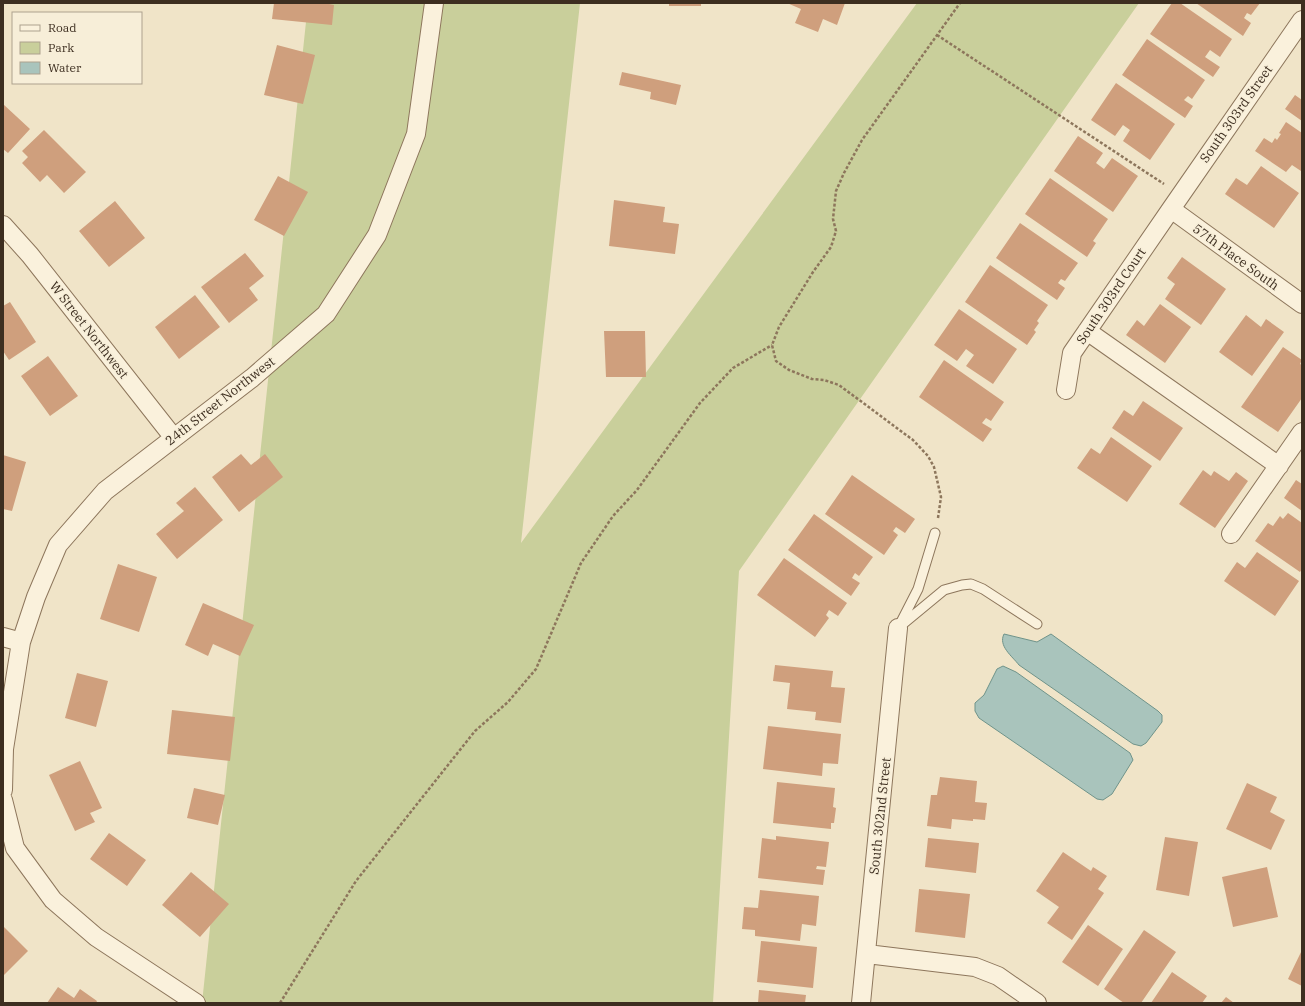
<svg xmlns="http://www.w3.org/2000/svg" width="1305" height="1006" font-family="'IBM Plex Serif',serif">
  <rect width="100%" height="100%" fill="#f0e4c8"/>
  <!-- green -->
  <path fill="#c9cf9b" d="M308,3H580L521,543L917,3H1139L739,571L713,1003H202Z"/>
  <!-- water -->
  <path fill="#a9c4bc" stroke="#6f938a" d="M1004,634L1037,642L1051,634L1158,711L1162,715V722L1146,743L1141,746L1133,744L1019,665C1012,656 998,646 1004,634Z
    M1003,666L1016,672L1130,753L1133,760L1112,794L1103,800L1097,799L979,718L975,711V703L984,695L997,669Z"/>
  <!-- building -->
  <path fill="#cf9f7d" d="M274,3H324L334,5L332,25L272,19Z
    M669,3H701V6H669Z
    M787,3H845L837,25L823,19L818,32L795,23L801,9Z
    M1172,3H1180L1232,39L1220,57L1210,50L1205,57L1220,67L1213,77L1150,34Z
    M1196,3H1260L1251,15L1247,13L1244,18L1251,23L1243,36Z
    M1147,39L1205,80L1192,99L1188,96L1184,100L1193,106L1185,118L1122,75Z
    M277,45L315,55L303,104L264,95Z
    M622,72L681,85L676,105L650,99L651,92L619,85Z
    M1116,83L1175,124L1150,160L1123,141L1130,130L1123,125L1115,136L1091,120Z
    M1295,95L1302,100V121L1285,109Z
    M3,104L30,129L8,153L3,149Z
    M1286,122L1302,133V169L1301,171L1292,165L1286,172L1255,151L1264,138L1272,143L1275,138L1277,140L1281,134L1279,133Z
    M44,130L86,172L64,193L47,175L40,182L22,163L28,157L22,151Z
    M1078,136L1103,153L1096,163L1104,169L1112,158L1138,176L1113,212L1054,171Z
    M1261,166L1299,193L1274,228L1225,194L1236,178L1247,185Z
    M278,176L308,192L284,236L254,220Z
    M1050,178L1108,219L1093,241L1096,243L1087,257L1025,214Z
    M614,200L665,207L663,222L679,224L675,254L609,246Z
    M115,201L145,238L109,267L79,231Z
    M1020,223L1078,263L1065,281L1061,279L1058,283L1065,288L1057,300L996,258Z
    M245,253L264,276L249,288L258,300L229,323L201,287Z
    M1182,257L1226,289L1201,325L1165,299L1175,284L1167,278Z
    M990,265L1048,305L1037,321L1039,323L1034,330L1036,332L1027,345L965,302Z
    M195,295L220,327L179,359L155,327Z
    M10,302L36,342L9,360L3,351V306Z
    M1160,304L1191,327L1165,363L1126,335L1137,320L1144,326Z
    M959,309L1017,349L993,384L966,366L974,355L966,349L957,361L934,345Z
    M1246,315L1261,327L1266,319L1284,332L1252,376L1219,352Z
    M604,331H645L646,377H606Z
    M1283,347L1302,360L1300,364L1302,365V398L1278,432L1241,407Z
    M48,356L78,396L50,416L21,376Z
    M944,360L1004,402L991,421L986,418L982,423L992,429L983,442L919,397Z
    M1143,401L1183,428L1160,461L1112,428L1124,410L1133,416Z
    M1111,437L1152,466L1127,502L1077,468L1091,448L1100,454Z
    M241,454L251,465L265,454L283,477L239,512L212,477Z
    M3,455L26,462L12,511L3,509Z
    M1203,470L1211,476L1214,471L1229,481L1236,472L1248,481L1215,528L1179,504Z
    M852,475L915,519L905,533L896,527L893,531L898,535L884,555L825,514Z
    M1296,480L1302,484V511L1284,498Z
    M195,487L223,520L177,559L156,534L184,511L176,503Z
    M1288,513L1302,523V569L1300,572L1255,541L1268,523L1273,526L1280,516L1283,519Z
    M814,514L873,557L859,576L855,573L852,578L860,583L851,596L788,550Z
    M1257,552L1299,581L1275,616L1224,581L1237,562L1245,568Z
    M784,558L847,603L838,616L829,610L826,615L829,618L815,637L757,595Z
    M118,564L157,577L139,632L100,619Z
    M203,603L254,625L240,656L213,644L208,656L185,645Z
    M775,665L833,671L831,687L845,688L841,723L815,720L816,712L787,709L790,683L773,681Z
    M77,673L108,681L96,727L65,718Z
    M172,710L235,717L230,761L167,754Z
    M768,726L841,734L838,764L823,763L822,776L763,769Z
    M80,761L102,808L90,813L95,822L75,831L49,775Z
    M940,777L977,781L975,802L987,803L985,820L973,819V821L952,819L951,829L927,826L931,795H937Z
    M777,782L835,788L833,807L836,808L834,823H831V829L773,823Z
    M1247,783L1277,797L1270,812L1285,820L1271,850L1226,829Z
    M194,788L225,795L218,825L187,818Z
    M109,833L146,860L127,886L90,859Z
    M776,836L829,842L826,867L817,866L816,869L825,870L823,885L758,878L762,838L776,840Z
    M1165,837L1198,842L1189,896L1156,890Z
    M928,838L979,843L976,873L925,867Z
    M1063,852L1091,871L1093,867L1107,876L1098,889L1104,893L1072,940L1047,923L1059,907L1036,891Z
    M1267,867L1278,917L1233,927L1222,877Z
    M191,872L229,904L200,937L162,905Z
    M919,889L970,894L965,938L915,932Z
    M760,890L819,896L816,926L802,924L800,941L755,936V930L742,929L744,907L758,908Z
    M1088,925L1123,949L1098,986L1062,962Z
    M3,926L28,951L3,976Z
    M1144,930L1176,952L1141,1003H1124L1104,989Z
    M761,941L817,947L813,988L757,982Z
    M1302,950V986L1288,979Z
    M1172,972L1207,996L1202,1003H1151Z
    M58,987L74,998L80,989L97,1001L96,1003H47Z
    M759,990L806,995L805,1003H758Z
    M1226,997L1234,1003H1221Z"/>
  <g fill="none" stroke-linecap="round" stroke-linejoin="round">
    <defs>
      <path id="lane" d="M935,533L918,589L898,628L944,590L962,585L971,584L983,589L1037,624"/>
      <path id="street" d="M1171,209L1302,304
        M3,225L30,255L174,438
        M1087,331L1279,466
        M1066,390L1072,353L1171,209L1302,20
        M1231,534L1302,432
        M3,637L21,642
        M3,790L4,749L21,642L36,597L58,545L105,491L252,378L326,314L377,235L416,134L434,3
        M3,800L15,848L53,900L96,937L196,1003
        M867,954L975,967L998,976L1037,1003
        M861,1003L898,628"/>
    </defs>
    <!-- lane casing -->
    <use href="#lane" stroke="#8d765c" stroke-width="11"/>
    <!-- street casing -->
    <use href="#street" stroke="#8d765c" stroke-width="20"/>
    <!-- path -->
    <path stroke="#8d765c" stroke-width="2.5" stroke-dasharray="3 2" stroke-linecap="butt" d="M937,35L1164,184
      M938,518L941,497L934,467L928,456L913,440L839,385L824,380L812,379L789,370L776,361L772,345L779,327L813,272L831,247L836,231L833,219L836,191L844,173L862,140L960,3
      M280,1003L356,881L475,731L508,702L536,669L581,563L613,516L637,490L700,403L733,368L772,345"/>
    <!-- lane -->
    <use href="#lane" stroke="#faf1dc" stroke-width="9"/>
    <!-- street -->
    <use href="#street" stroke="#faf1dc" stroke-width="18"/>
  </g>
  <g text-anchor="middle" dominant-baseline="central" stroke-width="3" stroke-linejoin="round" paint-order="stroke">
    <!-- street labels -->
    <g font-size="13" fill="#3d2e20" stroke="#f7eed8">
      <text transform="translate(1236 114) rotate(-55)">South 303rd Street</text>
      <text transform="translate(1236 257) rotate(36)">57th Place South</text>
      <text transform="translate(1111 296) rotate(-56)">South 303rd Court</text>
      <text transform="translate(89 330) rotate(52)">W Street Northwest</text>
      <text transform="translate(220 401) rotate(-38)">24th Street Northwest</text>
      <text transform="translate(880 816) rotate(-84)">South 302nd Street</text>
    </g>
  </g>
  <!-- border -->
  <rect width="1305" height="1006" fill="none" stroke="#3d2e20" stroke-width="8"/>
  <!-- legend -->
  <rect x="12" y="12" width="130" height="72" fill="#f7eed8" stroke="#ada18e"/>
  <rect x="20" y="25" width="20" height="6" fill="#faf1dc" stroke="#ada18e"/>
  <text x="48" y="32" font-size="12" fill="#3d2e20">Road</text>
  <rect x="20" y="42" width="20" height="12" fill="#c9cf9b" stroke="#ada18e"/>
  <text x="48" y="52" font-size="12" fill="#3d2e20">Park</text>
  <rect x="20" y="62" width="20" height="12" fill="#a9c4bc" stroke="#ada18e"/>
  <text x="48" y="72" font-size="12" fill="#3d2e20">Water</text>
</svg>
